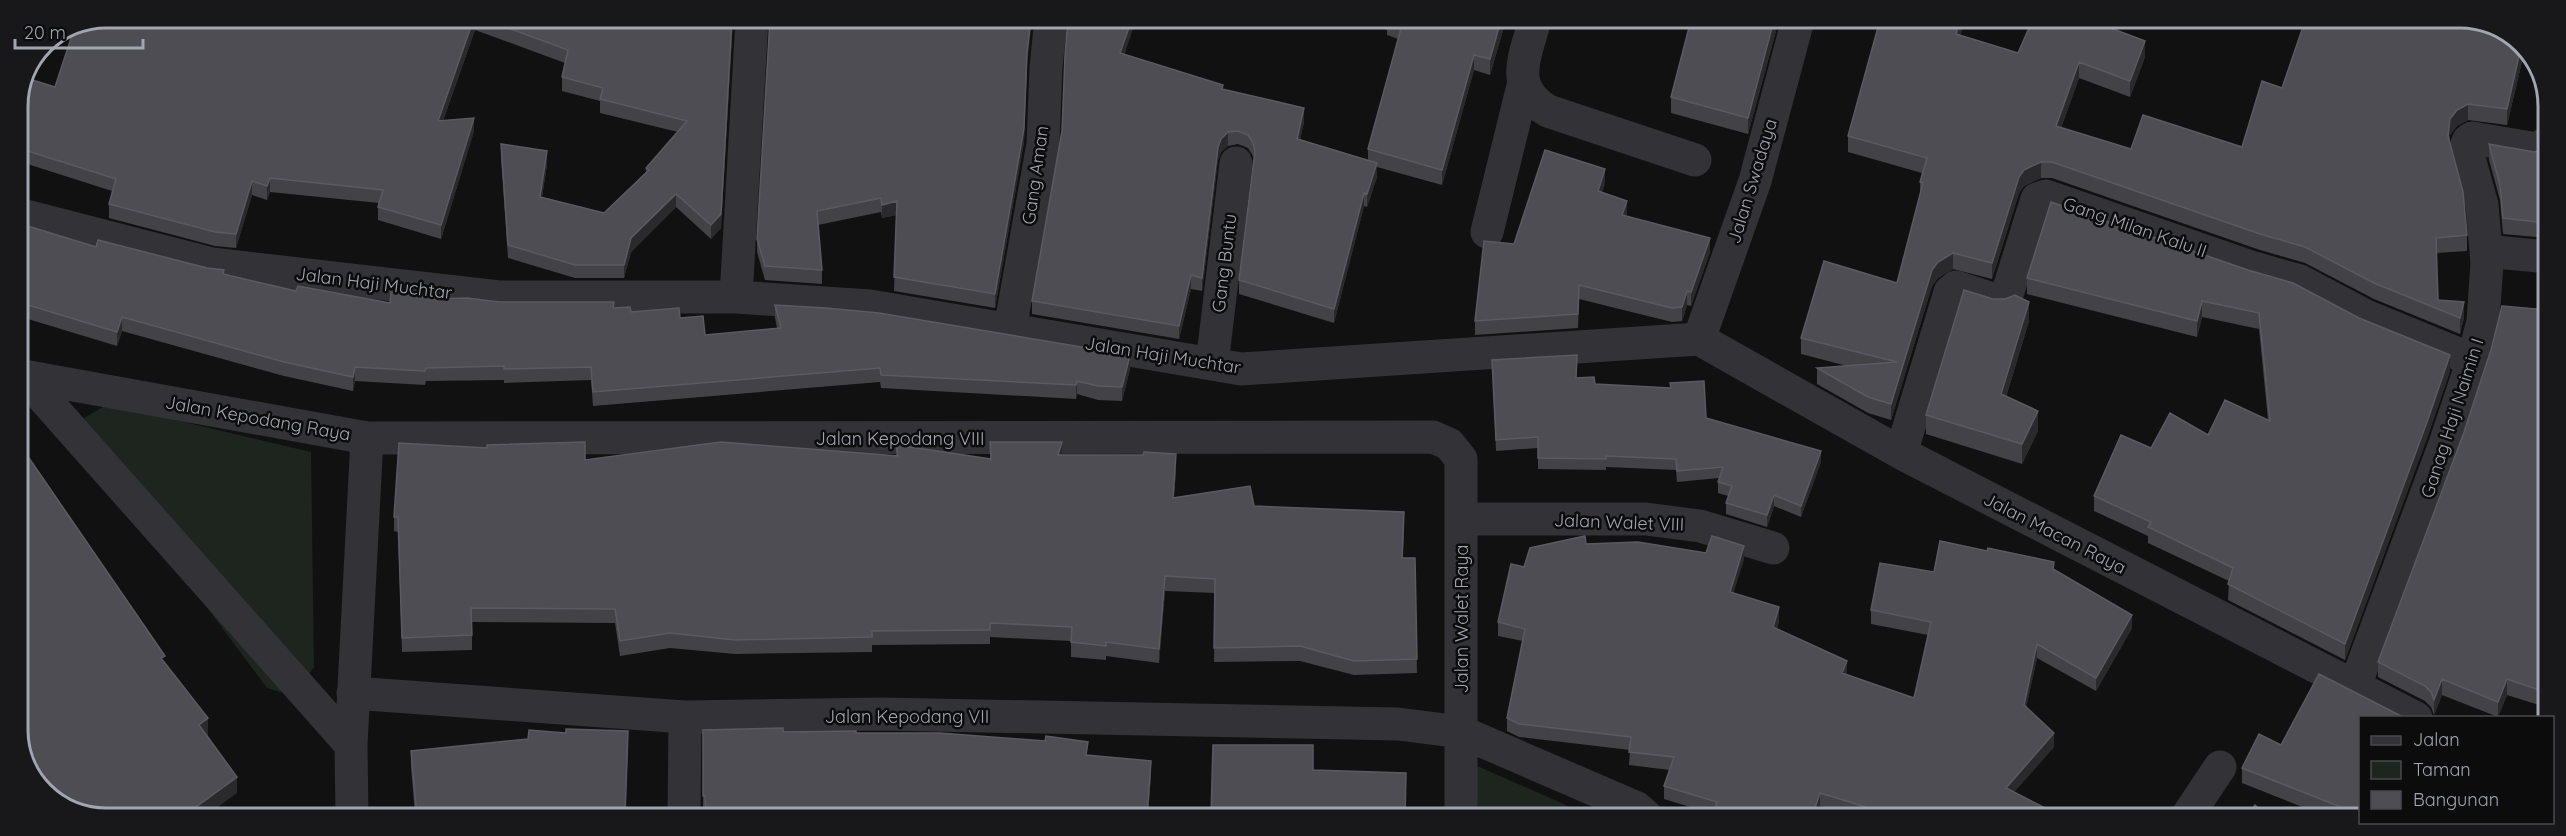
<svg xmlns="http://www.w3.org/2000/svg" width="2566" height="836" font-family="Quicksand,sans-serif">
  <rect width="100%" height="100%" fill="#111112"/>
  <!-- green -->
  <path fill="#1d251e" d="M108,404L311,452L314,667L294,696L267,688L82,440L84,418Z
    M1475,765L1593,817H1475Z"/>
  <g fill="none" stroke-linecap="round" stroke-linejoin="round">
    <!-- street -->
    <path stroke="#323237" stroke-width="33" d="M1535,20C1525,57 1508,87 1548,111L1695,160
      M18,214L212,264L499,297H736L870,306L1241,369L1699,339
      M1487,232L1523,86
      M2486,251L2547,257
      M736,297L752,19
      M1010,329L1043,144L1046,67L1051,19
      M1699,339L1901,453L2416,718
      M1699,339L1755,181L1798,20
      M1212,364L1236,163
      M18,375L367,438L351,745L352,815
      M24,376L351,745
      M367,438L1433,437L1449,444L1461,459V817
      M1901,453L1950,292L1956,287L1998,301L2006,298L2037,199L2046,196L2254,268L2300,281L2366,316L2473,360
      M1461,519H1646L1700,526L1773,548
      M2355,686L2445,444L2473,360L2483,321L2487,263L2482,205L2466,147L2468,141L2472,138L2537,149L2548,142
      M353,693L685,717L882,714L1398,724L1461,732L1637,808L1647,817
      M684,816L685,717
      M2186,818L2220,767"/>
  </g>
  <!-- wall -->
  <path fill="#424247" d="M106,18L733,19L721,228L711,239L676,207L631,252L624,278H575L508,258L501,158V144L547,165L542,197L604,213L646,172V168L678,132L600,113V101L562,91V77L565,63L475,30L443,121L474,131L441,239L378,220V207L379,203L270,192L267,200L252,195L236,248L215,246L109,218V204L112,191L18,161V106L55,87Z
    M1068,19H1136L1124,55L1223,89L1304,122L1300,139L1368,160V149L1398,39L1387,35V30L1355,20H1506L1490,75L1474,70L1442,185L1377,167V177L1367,207L1364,206L1334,323L1239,294V280L1254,158L1253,156L1248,148L1238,144L1228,146L1221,152L1218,160L1202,291L1191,289L1179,339L1032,314V301L1062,131Z
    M1223,19H1237L1236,24Z
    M1691,20H1779L1748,134L1671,113V97Z
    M1880,20H1965L1960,36L2018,53L2145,57L2130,97L2079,78L2061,128L2131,149L2242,147L2282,88L2483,21L2525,49L2507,125L2468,120L2457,126L2450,135L2449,141L2467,235V251L2436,253L2438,300L2464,318L2460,334L2374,299L2305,263L2260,250L2052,178H2041L2024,186L2019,193L1992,279L1953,269L1938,278L1932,286L1891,420L1868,413L1817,384V368L1847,366L1801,354V338L1897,283L1920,197V182L1922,173L1848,152V136Z
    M1027,66L1024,142L995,308L894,291L896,215L882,218L881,212L818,225L822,270V284L765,280L757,252V239Z
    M2489,144L2534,152L2548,148L2547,238L2503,234L2500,200L2489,160Z
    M1605,183L1602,192L1626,216L1710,252L1691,306L1687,305L1682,321L1672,322L1579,299L1578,328L1475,335V321Z
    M2051,202L2450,371L2427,438L2345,660L2228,600L2229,581L2148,543V536L2094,511V496L2151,448L2208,435L2268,420L2259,329L2202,317L2197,337L2027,294V278Z
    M18,223L96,247L224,274L296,291L390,303L430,299L614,308L631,312L680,318L705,335L777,328L775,318V305L1130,369L1122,401L1098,400L1077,394L1076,399L881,388L880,382L593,406L591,380L504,383V380L426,381L425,385L355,381L353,391L284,376L122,331L117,346L18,316Z
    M2547,310L2545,707L2507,695L2498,717L2442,695L2434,715L2431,707L2425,701L2378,677V662Z
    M2029,321L2006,397L2038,431L2022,464L1926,434V415Z
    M1492,360L1576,378L1706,418L1821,462L1801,517L1774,506L1767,527L1726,514V503L1728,496L1718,493V482L1719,478L1677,482L1676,470L1606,467V470L1538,469V448L1496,451Z
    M896,445L991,459L1062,455L1176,469L1174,498L1254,506L1404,527L1403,558H1415L1417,673L1354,675L1300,661L1214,662L1215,593L1165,591L1159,663L1106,656V660L1071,657V641L990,637V644L872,645V652L735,654L670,648L620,656L615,623L472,622V650L402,652L398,532L394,531V517L585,460L896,455Z
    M1586,544L1706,553L1744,559L1733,593L1779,621L1777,629L1847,675L1914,698L1928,635L1871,624V610L1934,572L2054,570L2132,628L2096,691L2037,658L2026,707L2054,747L2014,792L2063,817H1856L1820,806L1816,817H1712L1713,814L1664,799V786L1670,770L1629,765L1630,750L1519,737L1507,731V718L1523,641L1498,636V622L1524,567Z
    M2361,717V818H2330L2242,783V768L2281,745Z
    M703,730L856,733L1088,755L1151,775L1148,816H705V810H703Z
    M628,747L625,816L415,815L411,767V751Z"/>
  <!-- shaded-wall -->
  <path fill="#2a2a2d" d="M474,18H475V30L438,135V121Z
    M732,19H733L721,228L711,239V225Z
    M1031,19H1032L1027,66L1024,142L995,308V294Z
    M1132,19H1136L1120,67V53Z
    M1501,20H1506L1490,75V59Z
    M1774,20H1779L1748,134V118Z
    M1960,20H1965L1956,50V34Z
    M2145,41V57L2130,97V81Z
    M2521,47L2525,49L2507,125V109Z
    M1474,55V70L1442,185V170Z
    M2079,62V78L2056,142V126Z
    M2468,104V120L2457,126L2450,135L2448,152V136L2450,119L2457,110Z
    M1304,108V122L1297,152V139Z
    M474,118V131L441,239V225Z
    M1228,132V146L1221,152L1218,160L1202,291V278L1218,147L1221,139Z
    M547,151V165L540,210V197Z
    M2041,162V178L2024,186L2019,193L1992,279V263L2019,177L2024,170Z
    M1377,163V177L1367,207V194Z
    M1605,169V183L1598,205V191Z
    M270,178V192L267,200V186Z
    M252,181V195L236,248V234Z
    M1364,193V206L1334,323V309Z
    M676,194V207L631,252L624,278V265L631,238Z
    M897,201V215L882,218V205Z
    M1627,201V215L1622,229V215Z
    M1710,238V252L1691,306V292Z
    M1953,253V269L1938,278L1932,286L1891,420V404L1932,270L1938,262Z
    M1191,275V289L1179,339V326Z
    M1687,291V305L1682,321V307Z
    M2202,301V317L2197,337V321Z
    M2029,302V321L2001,414V394Z
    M2464,302V318L2460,334V318Z
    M122,317V331L117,346V332Z
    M1130,355V369L1122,401V387Z
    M2450,355V371L2427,438L2345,660V644Z
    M355,367V381L353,391V377Z
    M1077,381V394L1076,399V385Z
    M2038,411V431L2022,464V444Z
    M1062,442V456L1058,455Z
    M1821,451V462L1801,517V506Z
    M1176,454V469L1173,512V498Z
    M1774,495V506L1767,527V515Z
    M1744,546V559L1730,605V592Z
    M1165,576V591L1159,663V649Z
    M1779,607V621L1773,641V627Z
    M2132,615V628L2096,691V678Z
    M2037,644V658L2024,718V705Z
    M1847,661V675L1842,673Z
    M2442,679V695L2434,715V700Z
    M2507,679V695L2498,717V702Z
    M208,718V735L199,742V725Z
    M2054,733V747L2006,801V788Z
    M1151,761V775L1148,816H1147Z
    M237,777V793L207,815H185Z
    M1820,793V806L1816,817H1812Z"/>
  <!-- building -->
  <path fill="#4d4d53" stroke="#5a5b62" stroke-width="1.5" d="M106,18H474L438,121L474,118L441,225L378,207L383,190L270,178L267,186L252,181L236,234L215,232L109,204L116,179L18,148V106L29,79L55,87L73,32Z
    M481,18L732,19L721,214L711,225L676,194L631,238L624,265H575L508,245L501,144L547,151L540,197L604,213L649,170L646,168L687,121L600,99L603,88L562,77L568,50Z
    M770,19H1031L1027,53L1024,128L995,294L894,277L897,201L882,205L881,198L817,211L822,270L765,266L757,239Z
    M1068,19H1132L1120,53L1223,85L1222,89L1304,108L1297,139L1377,163L1367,194L1364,193L1334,309L1239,280L1255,151L1253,143L1248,135L1238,131L1228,132L1221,139L1218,147L1202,278L1191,275L1179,326L1032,301L1062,131L1065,55Z
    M1387,20H1501L1490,59L1474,55L1442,170L1368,149L1402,25Z
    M1691,20H1774L1748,118L1671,97Z
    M1880,20H1960L1956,34L2018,53L2032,21H2092L2145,41L2130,81L2079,62L2056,126L2131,149L2143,115L2242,147L2262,81L2282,88L2305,21H2483L2521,47L2507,109L2468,104L2457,110L2450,119L2448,136L2463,192L2467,235L2436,238L2438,300L2464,302L2460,318L2374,283L2305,247L2260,234L2052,162H2041L2024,170L2019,177L1992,263L1953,253L1938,262L1932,270L1891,404L1868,397L1817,368L1897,362L1801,338L1824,261L1897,283L1923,183L1920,182L1927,158L1848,136Z
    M2489,144L2534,152L2548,148L2547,223L2503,218L2500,185Z
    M1545,150L1605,169L1598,191L1627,201L1622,215L1710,238L1691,292L1687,291L1682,307L1672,308L1579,285L1578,314L1475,321L1484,241L1514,244Z
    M2051,202L2248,270L2293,283L2359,318L2450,355L2427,422L2345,644L2228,584L2233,568L2148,527L2151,522L2094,496L2121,435L2151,448L2170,413L2208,435L2225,400L2270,421L2259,313L2202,301L2197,321L2027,278Z
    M18,223L96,247L98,240L207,268L224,270L223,274L296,291L298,286L390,303L391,292L430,294V299L467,298L499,302H614L613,308L630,307L631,312L679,308L680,318L703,316L705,335L781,328L775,305L826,308L879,313L1130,355L1122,387L1098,386L1077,381L1076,385L881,375L880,368L593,392L591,367L504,369V366L426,368L425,371L355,367L353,377L284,362L122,317L117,332L18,302Z
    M1964,290L1993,299H2005L2015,295L2029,302L2001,394L2038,411L2022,444L1926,415Z
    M2502,306L2547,310L2545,692L2507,679L2498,702L2442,679L2434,700L2431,692L2425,686L2378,662L2463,435L2491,350Z
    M1577,355L1576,378L1594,377L1595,384L1671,388L1670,383L1704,381L1706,418L1821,451L1801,506L1774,495L1767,515L1726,503L1732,486L1718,482L1723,467L1677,471L1676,459L1606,456V459L1538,458V437L1496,440L1492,360Z
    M18,442L165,656L161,658L208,718L199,725L237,777L185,815H83L36,784L18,736Z
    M585,442V460L721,442L898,456L896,445L991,459L990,442H1062L1058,455H1143L1144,452L1176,454L1173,498L1250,486L1254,506L1404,512L1402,558H1415L1417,659L1354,661L1300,646L1214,648L1215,579L1165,576L1159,649L1106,642V646L1071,642L1072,627L990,623V630L872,631V637L735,640L670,633L620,641L615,609L471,608L472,635L402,638L398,517H394L399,443L487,448V445Z
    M1585,536L1586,544L1638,542L1706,553L1712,536L1744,546L1730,592L1779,607L1773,627L1847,661L1842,673L1914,698L1931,622L1871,610L1880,563L1934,572L1940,541L1987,551L1988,548L2054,562L2053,569L2132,615L2096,678L2037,644L2024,705L2054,733L2006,788L2063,817H1899L1820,793L1812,817H1712L1717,802L1664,786L1674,757L1629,752L1631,737L1519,724L1507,718L1525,629L1498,622L1511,564L1524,567L1530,548Z
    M2319,674L2403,717H2361V815L2242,768L2259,734L2281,745Z
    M783,728V732L856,731V733H940L1045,741L1046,736L1088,742L1086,755L1151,761L1147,816H706L705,796H703V730Z
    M566,729L628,731L625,816L416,815V806L411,751L528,739L529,730L566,733Z
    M1213,745H1313V770L1406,773L1405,817L1211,816Z
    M2255,805L2270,818H2245Z"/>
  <g text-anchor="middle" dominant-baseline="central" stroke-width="5" stroke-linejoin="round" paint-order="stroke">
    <!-- street labels -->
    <g font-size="18" fill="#a2a6b3" stroke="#0c0c0d">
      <text transform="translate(1035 175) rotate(-82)">Gang Aman</text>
      <text transform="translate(1752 181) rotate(-73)">Jalan Swadaya</text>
      <text transform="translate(2135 227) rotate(19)">Gang Milan Kalu II</text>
      <text transform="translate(1224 263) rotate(-83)">Gang Buntu</text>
      <text transform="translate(374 283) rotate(7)">Jalan Haji Muchtar</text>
      <text transform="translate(1163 355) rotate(9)">Jalan Haji Muchtar</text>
      <text transform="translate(258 418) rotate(10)">Jalan Kepodang Raya</text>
      <text transform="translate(2452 418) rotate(-72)">Ganag Haji Naimin I</text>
      <text x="900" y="438">Jalan Kepodang VIII</text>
      <text transform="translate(1619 522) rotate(2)">Jalan Walet VIII</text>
      <text transform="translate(2055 533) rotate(27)">Jalan Macan Raya</text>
      <text transform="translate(1461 619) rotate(-90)">Jalan Walet Raya</text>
      <text x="907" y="716">Jalan Kepodang VII</text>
    </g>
  </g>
  <!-- crop -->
  <path d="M0 0H2566V836H0ZM106 28H2460A78 78 0 0 1 2538 106V730A78 78 0 0 1 2460 808H106A78 78 0 0 1 28 730V106A78 78 0 0 1 106 28Z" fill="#18181a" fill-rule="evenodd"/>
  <path fill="none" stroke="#a2a6b3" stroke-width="3" d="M106 28H2460A78 78 0 0 1 2538 106V730A78 78 0 0 1 2460 808H106A78 78 0 0 1 28 730V106A78 78 0 0 1 106 28Z"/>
  <!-- legend -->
  <rect x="2359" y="716" width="195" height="108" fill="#0c0c0d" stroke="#484a4f" stroke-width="1.5"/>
  <rect x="2371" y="736" width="30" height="9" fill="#323237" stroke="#484a4f" stroke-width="1.5"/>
  <text x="2413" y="746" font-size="18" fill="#a2a6b3">Jalan</text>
  <rect x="2371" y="761" width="30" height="18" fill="#1d251e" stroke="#484a4f" stroke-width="1.5"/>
  <text x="2413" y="776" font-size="18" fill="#a2a6b3">Taman</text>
  <rect x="2371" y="791" width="30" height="18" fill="#4d4d53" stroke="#484a4f" stroke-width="1.5"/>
  <text x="2413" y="806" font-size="18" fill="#a2a6b3">Bangunan</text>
  <!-- scale -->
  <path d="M15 39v9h128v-9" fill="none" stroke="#a2a6b3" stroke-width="3"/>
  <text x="24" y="39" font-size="18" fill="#a2a6b3" stroke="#0c0c0d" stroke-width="4.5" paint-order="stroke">20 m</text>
</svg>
